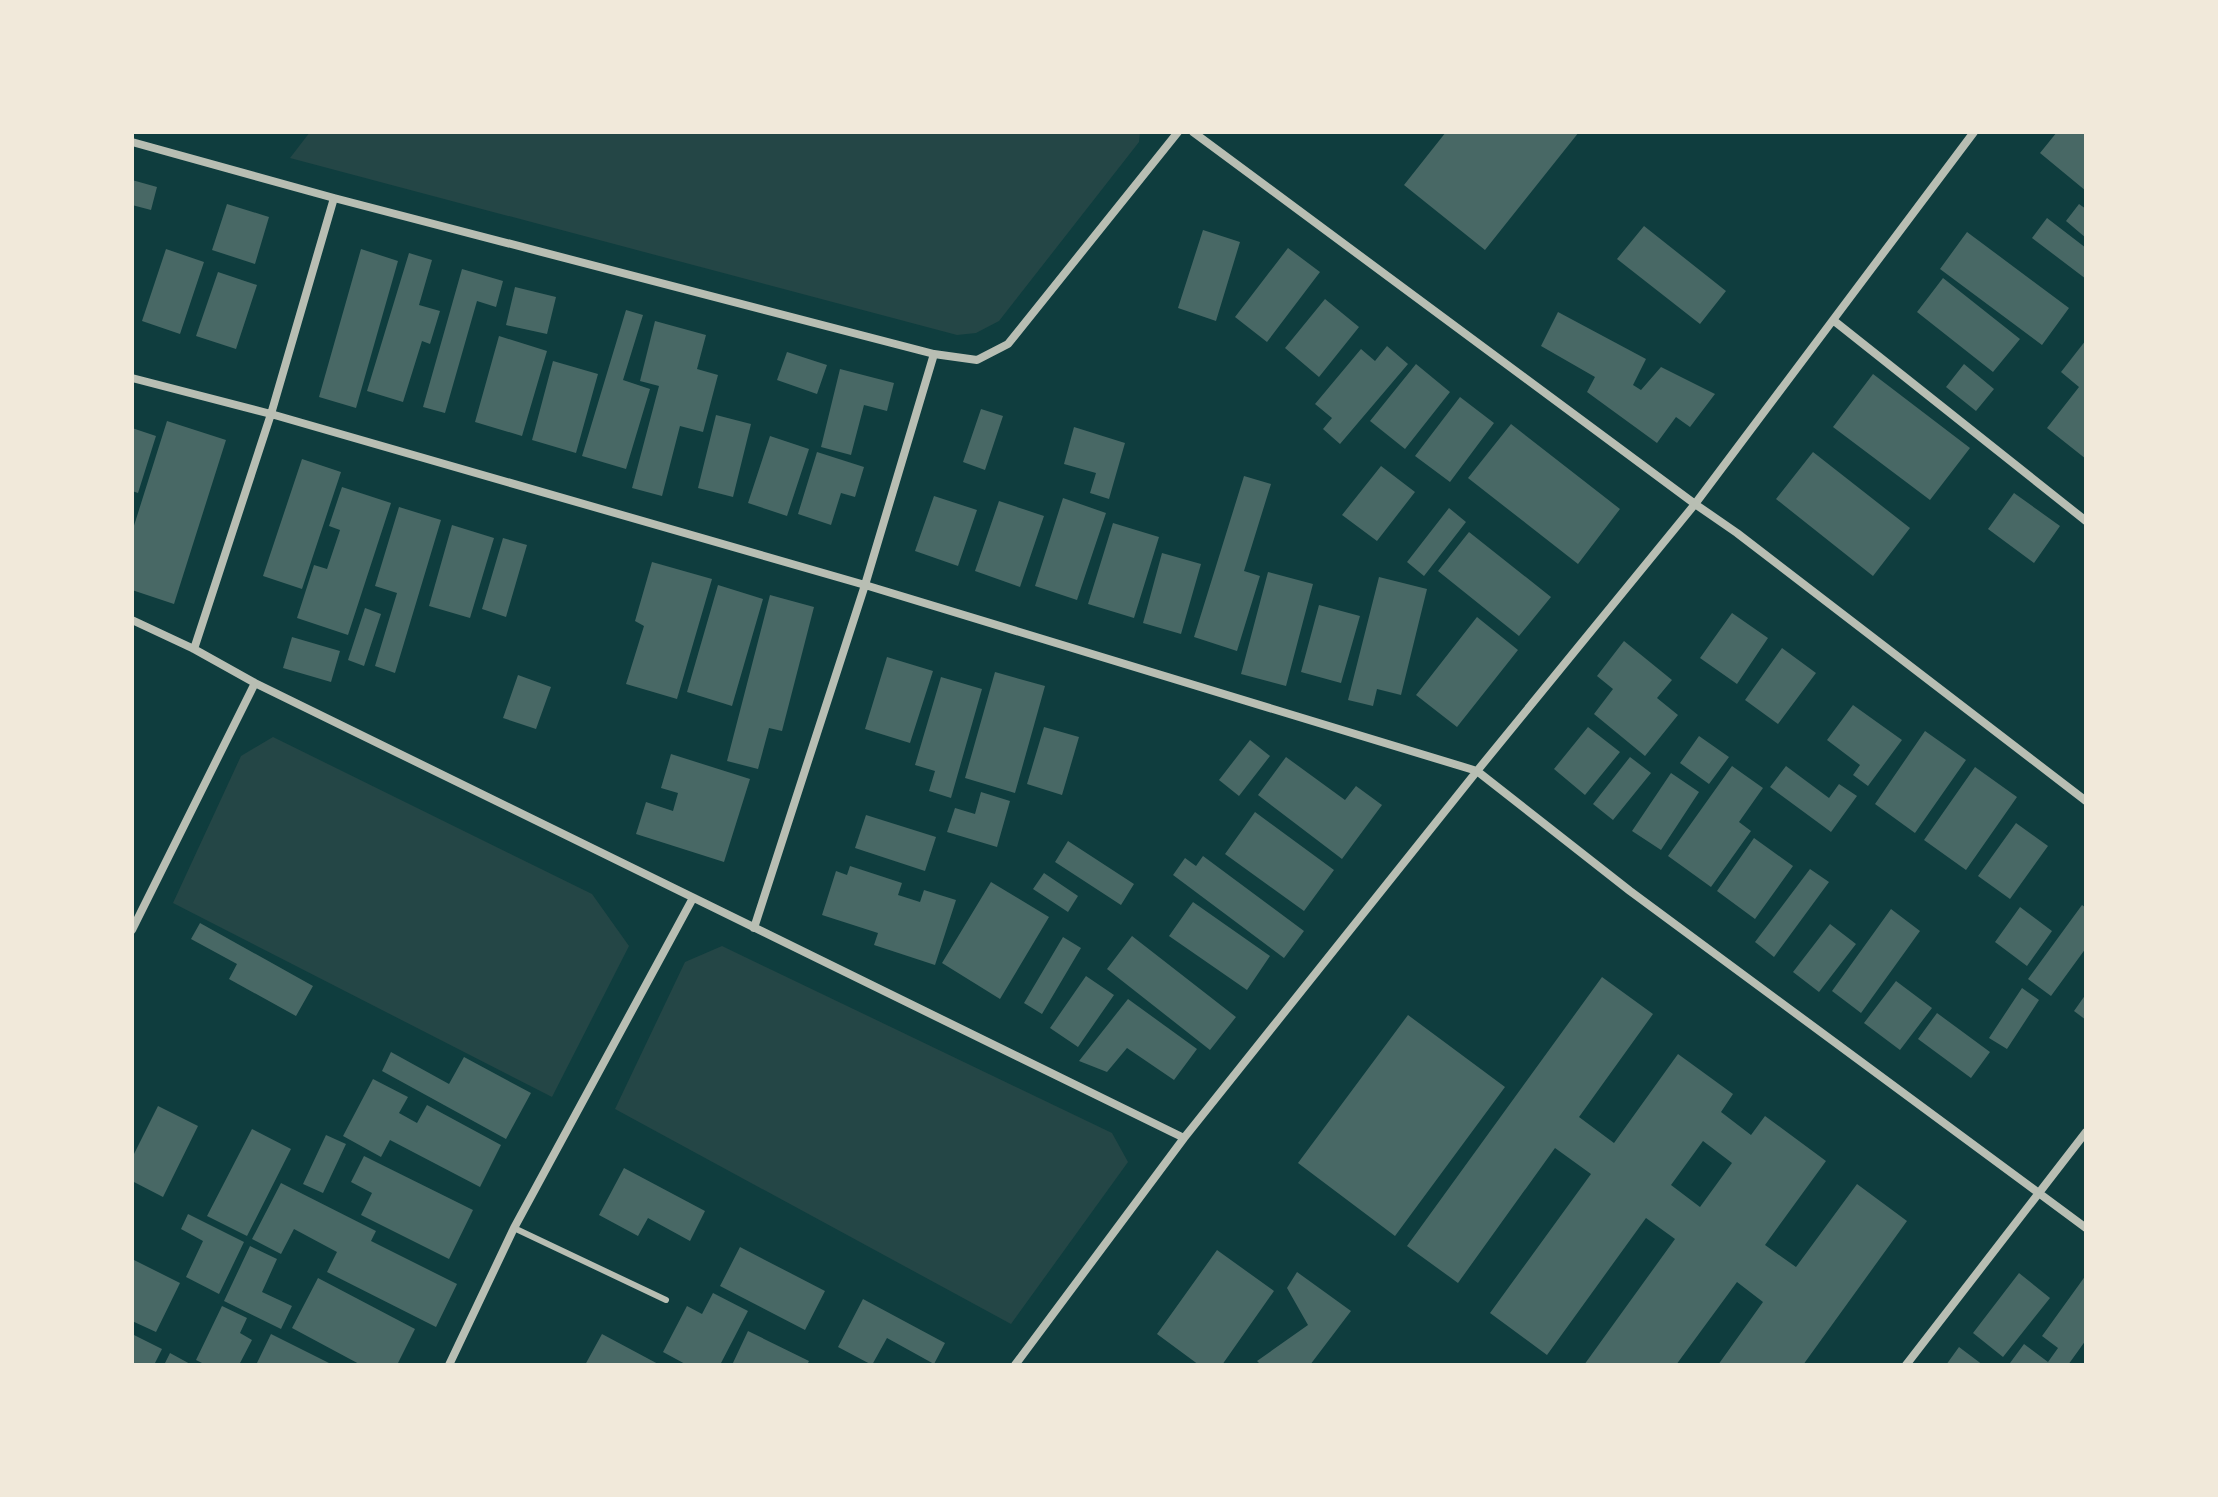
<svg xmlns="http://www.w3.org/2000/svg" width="2218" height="1497" font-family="Raleway,sans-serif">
  <rect width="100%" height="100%" fill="#0f3d3e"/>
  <!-- green -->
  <path fill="#244646" d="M310,132H1140L1139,142L999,321L976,333L957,335L290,158Z
    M273,737L592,894L629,946L552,1097L173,903L241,756Z
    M722,946L1112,1133L1128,1162L1011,1324L615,1109L685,962Z"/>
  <!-- building -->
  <path fill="#486865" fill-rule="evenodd" d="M1446,132H1579L1485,250L1404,185Z
    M2057,132H2086V191L2040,153Z
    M132,180L157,187L151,210L132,205Z
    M227,204L269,217L255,264L212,250Z
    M2079,204L2086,209V238L2066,221Z
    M2047,218L2086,248V279L2032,238Z
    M1644,226L1726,291L1700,324L1617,259Z
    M1203,230L1240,242L1216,321L1178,308Z
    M1967,232L2069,308L2042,345L1940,269Z
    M1288,248L1320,272L1267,342L1235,317Z
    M166,249L204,262L180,334L142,321Z
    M361,249L398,261L356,408L319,397Z
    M409,253L432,260L419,305L440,311L430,344L422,341L403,402L367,391Z
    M462,269L503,281L496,307L477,301L445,413L423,407Z
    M218,272L257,285L236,349L196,336Z
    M1943,278L2020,339L1993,372L1917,312Z
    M515,287L556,297L547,334L506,325Z
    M1325,299L1359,327L1319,377L1285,348Z
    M626,310L643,315L623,380L650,389L626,469L582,456Z
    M1558,312L1646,359L1633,385L1641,390L1661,367L1715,394L1690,427L1676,417L1657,443L1587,392L1595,377L1541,346Z
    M655,321L706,335L697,369L718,375L703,432L680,426L662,496L632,488L659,386L640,381Z
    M499,336L547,351L522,436L475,422Z
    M2086,340V459L2047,428L2079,387L2061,372Z
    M1387,346L1408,364L1340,444L1323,429L1332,418L1315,404L1361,349L1375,361Z
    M787,352L827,365L817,394L777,380Z
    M553,361L598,374L576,453L532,440Z
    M1416,364L1450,392L1405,449L1370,421Z
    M1964,364L1994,389L1976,411L1946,387Z
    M840,369L894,383L887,411L864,405L851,455L821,447Z
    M1873,374L1970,448L1930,500L1833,427Z
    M1460,397L1494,423L1450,482L1415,456Z
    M981,409L1003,416L985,470L963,462Z
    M716,415L751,424L733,497L698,488Z
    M167,421L226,440L174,604L132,590V532Z
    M1511,424L1620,509L1578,564L1468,478Z
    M1074,427L1125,443L1109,499L1090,493L1096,473L1064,464Z
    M132,428L156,436L138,493L132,491Z
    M770,436L809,449L787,516L748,503Z
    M817,452L864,467L855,497L841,493L831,525L798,514Z
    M1813,452L1910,528L1873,576L1776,499Z
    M302,459L341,472L302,589L263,576Z
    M1381,466L1415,492L1377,541L1342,515Z
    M1244,476L1271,484L1244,571L1260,576L1237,651L1194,637Z
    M342,487L391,503L348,635L297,618L314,565L327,569L340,530L329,526Z
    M2014,493L2060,526L2034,563L1988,529Z
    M934,496L977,510L958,566L915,551Z
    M1063,498L1106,513L1077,600L1035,586Z
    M999,501L1044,516L1020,587L975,571Z
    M399,507L441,520L395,673L375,666L397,593L375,586Z
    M1449,508L1466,522L1424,576L1407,562Z
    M1113,523L1159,537L1134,618L1088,604Z
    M452,525L494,538L470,618L429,606Z
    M1469,532L1551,597L1519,636L1438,571Z
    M503,538L527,545L506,617L482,609Z
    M1162,553L1201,564L1181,634L1143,623Z
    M652,562L712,579L677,699L626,684L644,626L635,621Z
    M1268,572L1313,584L1286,686L1241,674Z
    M1379,577L1427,589L1401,695L1377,689L1373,706L1348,700Z
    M718,585L763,599L732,706L687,692Z
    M770,595L814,607L782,731L769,728L758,769L727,761Z
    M1319,605L1360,616L1341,683L1301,672Z
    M365,608L381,614L364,666L348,660Z
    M1732,613L1768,638L1737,684L1700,658Z
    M1477,617L1518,650L1457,727L1416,695Z
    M292,637L340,651L331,682L283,668Z
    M1624,641L1672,680L1657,698L1678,715L1645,756L1594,714L1613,689L1597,676Z
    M1782,648L1816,673L1778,724L1745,700Z
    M887,657L933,671L910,743L865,729Z
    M995,672L1045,686L1015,793L965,778Z
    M518,675L551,687L536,729L503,718Z
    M941,677L982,689L951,798L929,791L935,771L915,765Z
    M1853,705L1902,740L1868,786L1853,775L1860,765L1827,740Z
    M1044,727L1079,737L1062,795L1027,784Z
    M1588,727L1620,752L1585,795L1554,769Z
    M1925,731L1966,760L1915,833L1875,804Z
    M1699,736L1729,757L1709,784L1680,763Z
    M1250,740L1270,756L1239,796L1219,780Z
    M671,754L750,779L724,862L636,834L646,802L673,811L678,793L661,788Z
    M1286,757L1345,800L1356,786L1382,805L1342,859L1258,795Z
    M1630,757L1651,773L1613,820L1593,804Z
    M1732,766L1763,788L1739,822L1751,831L1711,887L1668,856Z
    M1786,766L1829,798L1839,784L1857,796L1831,832L1770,787Z
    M1975,767L2017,797L1966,870L1924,840Z
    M1671,773L1699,792L1661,850L1632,831Z
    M981,792L1010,801L997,847L947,832L955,808L975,814Z
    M1255,812L1334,870L1304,911L1225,854Z
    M866,815L936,837L925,871L855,848Z
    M2016,823L2048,846L2010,899L1978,876Z
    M1754,838L1793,866L1755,919L1717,891Z
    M1068,841L1134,884L1121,905L1055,862Z
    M1203,856L1304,931L1284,958L1173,875L1185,858L1196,866Z
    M850,866L902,883L898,895L920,902L924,890L956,900L935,965L874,945L878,933L822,915L836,871L847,875Z
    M1810,869L1829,882L1774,957L1755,942Z
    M1044,873L1078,896L1068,912L1033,889Z
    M991,882L1049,917L1000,999L942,963Z
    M1193,902L1270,956L1247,990L1169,936Z
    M2082,905L2086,908V948L2051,996L2028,979Z
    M2020,907L2052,931L2027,966L1995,942Z
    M1891,909L1920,931L1861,1013L1832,991Z
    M200,923L313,986L296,1016L229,979L237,964L191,939Z
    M1830,924L1856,944L1819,992L1793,972Z
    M1132,936L1236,1017L1210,1050L1107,969Z
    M1063,937L1081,948L1042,1014L1024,1003Z
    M1086,976L1114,995L1078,1047L1050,1028Z
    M1602,977L1653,1014L1579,1117L1614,1143L1678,1054L1733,1094L1721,1112L1751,1135L1765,1116L1826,1161L1765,1245L1796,1267L1857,1184L1907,1221L1803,1365H1718L1763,1302L1737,1282L1676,1365H1584L1675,1239L1646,1218L1547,1355L1490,1313L1591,1174L1555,1148L1458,1283L1407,1246ZM1703,1141L1732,1163L1700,1207L1671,1185Z
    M1896,981L1932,1008L1900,1050L1864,1023Z
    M2022,988L2039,1000L2007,1049L1989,1038Z
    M2086,994V1020L2074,1011Z
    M1128,999L1197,1049L1174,1080L1127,1048L1107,1072L1079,1061Z
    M1937,1013L1990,1052L1971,1078L1918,1039Z
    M1408,1015L1505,1087L1395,1236L1298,1163Z
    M391,1052L449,1084L464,1057L531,1093L506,1139L382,1071Z
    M373,1079L408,1097L399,1113L417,1123L427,1105L501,1145L480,1187L390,1140L381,1157L343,1136Z
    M158,1106L198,1126L163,1197L132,1181V1158Z
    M252,1129L291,1149L247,1236L207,1216Z
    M326,1135L346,1144L323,1193L303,1184Z
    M364,1156L473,1210L449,1259L361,1215L372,1193L351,1182Z
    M624,1168L705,1211L690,1241L648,1218L638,1236L599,1215Z
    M281,1183L376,1231L371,1241L457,1284L436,1327L327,1272L337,1252L294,1229L281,1254L252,1239Z
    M188,1214L244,1242L219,1294L186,1277L203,1241L181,1229Z
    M250,1246L277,1259L262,1292L292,1306L281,1329L224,1301Z
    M740,1247L825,1291L805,1330L720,1286Z
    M1217,1250L1274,1291L1222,1365H1199L1157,1334Z
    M132,1259L180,1283L156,1332L132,1321Z
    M1297,1272L1351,1311L1310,1365H1261L1257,1361L1308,1325L1287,1288Z
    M2019,1273L2050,1298L2003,1357L1973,1333Z
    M2086,1275V1340L2068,1365H2013L2010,1363L2024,1344L2048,1362L2058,1348L2042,1336Z
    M318,1278L415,1329L397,1365H361L292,1328Z
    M713,1293L748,1311L720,1365H687L663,1352L687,1306L702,1314Z
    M863,1299L945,1343L934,1364L887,1338L872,1365L838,1347Z
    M222,1306L247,1318L240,1333L252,1340L239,1365H206L196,1360Z
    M748,1331L809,1361L807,1365H732Z
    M132,1334L162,1349L154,1365H132Z
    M271,1334L333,1365H256Z
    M602,1334L660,1365H585Z
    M1959,1347L1983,1365H1946Z
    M170,1353L192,1365H164Z"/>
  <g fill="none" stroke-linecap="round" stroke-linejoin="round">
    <!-- service -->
    <path stroke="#b8beb3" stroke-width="6" d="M514,1228L666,1300"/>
    <!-- minor -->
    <path stroke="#b8beb3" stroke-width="8" d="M1193,132L1695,504L1737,533L2086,801
      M132,142L334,198L934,354L977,360L1008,344L1178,132
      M1833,320L2086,521
      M132,378L271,414L865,585L1477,771L1630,891L2086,1228
      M132,620L194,649L255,683L1184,1138
      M194,649L271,414L334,198
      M754,928L865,585L934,354
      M132,930L255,683
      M449,1365L514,1228L693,898
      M1015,1365L1184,1138L1477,771L1695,504L1974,132
      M1906,1365L2086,1132"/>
  </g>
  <!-- border -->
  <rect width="2218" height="1497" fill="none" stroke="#f1e9da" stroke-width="268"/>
</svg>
